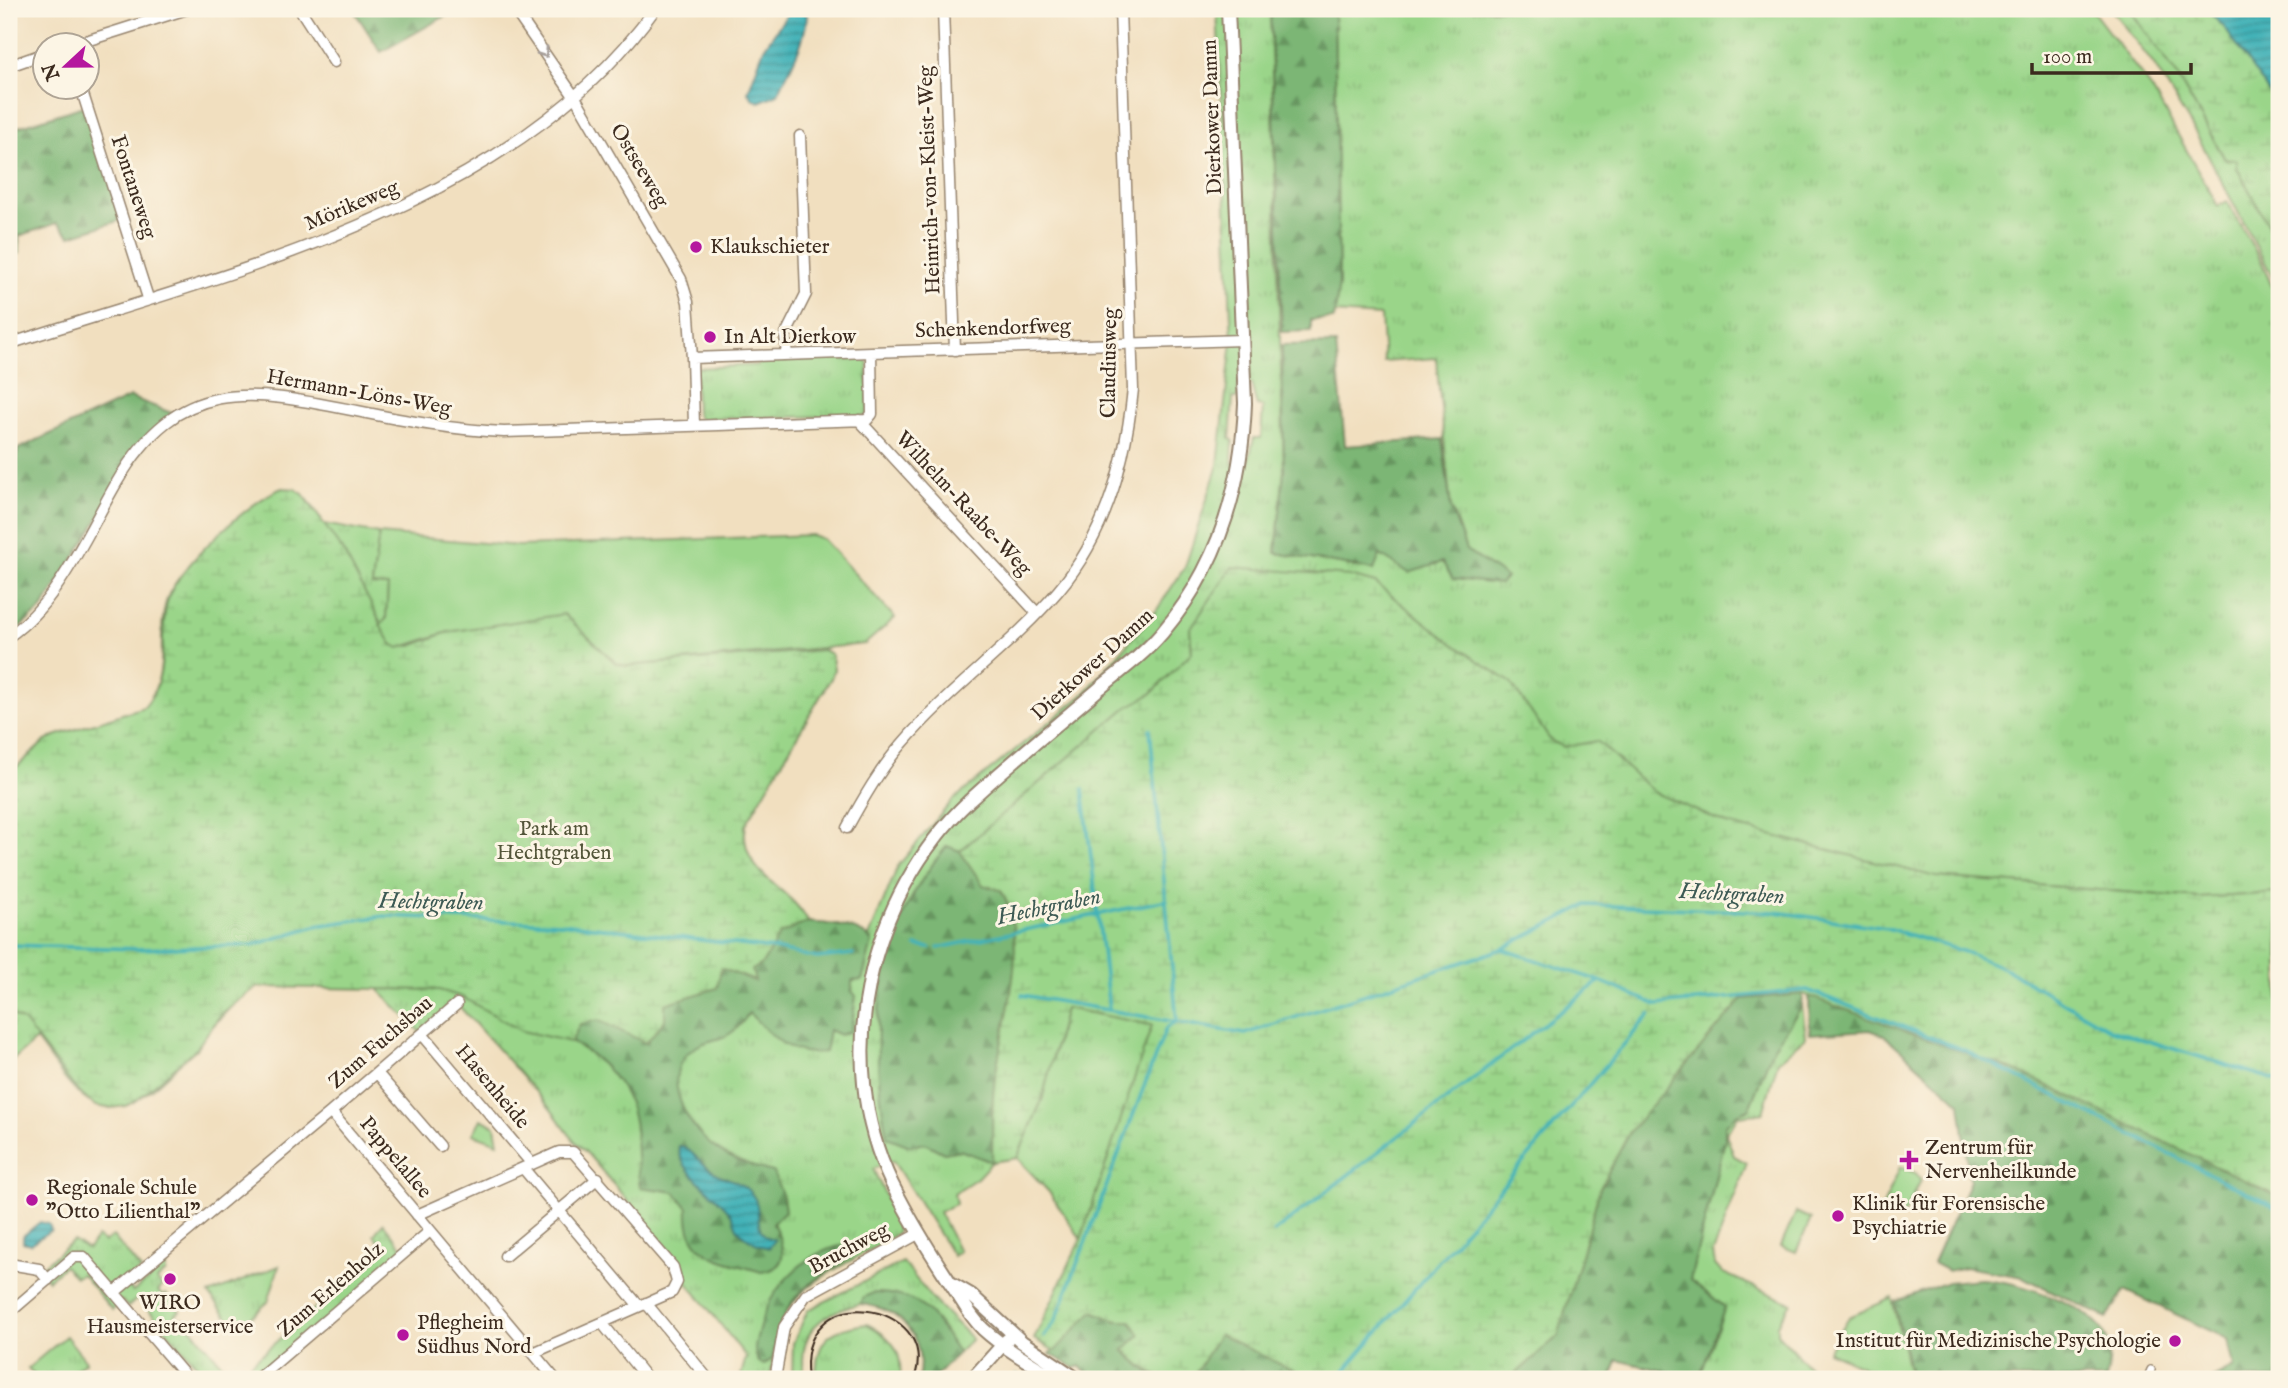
<svg xmlns="http://www.w3.org/2000/svg" width="2288" height="1388" font-family="'IM FELL English',serif">
  <defs>
    <pattern id="grass-tufts" width="24" height="20" patternUnits="userSpaceOnUse" patternTransform="scale(1.75)"><rect width="24" height="20" fill="#9ad589"/><path d="M3 7l-1-3M5 7V3M7 7l1-3M15 17l-1-3M17 17v-4M19 17l1-3" fill="none" stroke="#86b776"/></pattern>
    <pattern id="forest-firs" width="22" height="20" patternUnits="userSpaceOnUse" patternTransform="scale(1.75)"><rect width="22" height="20" fill="#7bb675"/><path d="M5 1l3.5 6h-7zM16 11l3.5 6h-7z" fill="#66945f"/></pattern>
    <pattern id="wetland-marsh" width="20" height="14" patternUnits="userSpaceOnUse" patternTransform="scale(1.75)"><rect width="20" height="14" fill="#9ad589"/><path d="M1 5h8M5 5V1M11 12h8M15 12V8" fill="none" stroke="#86b776"/></pattern>
    <pattern id="water-rules" width="6" height="5" patternUnits="userSpaceOnUse" patternTransform="scale(1.75)"><rect width="6" height="5" fill="#42b2b8"/><path d="M0 2.5h6" fill="none" stroke="#389195"/></pattern>
  </defs>
  <rect width="100%" height="100%" fill="#fcf5e5"/>
  <filter id="ink" filterUnits="userSpaceOnUse"><feTurbulence type="fractalNoise" baseFrequency=".0143" numOctaves="2"/><feDisplacementMap in="SourceGraphic" scale="14" xChannelSelector="R" yChannelSelector="G"/><feConvolveMatrix kernelMatrix="1 2 1 2 8 2 1 2 1" color-interpolation-filters="sRGB"/></filter>
  <filter id="wash" filterUnits="userSpaceOnUse"><feTurbulence type="fractalNoise" baseFrequency=".00686" numOctaves="4" result="noise"/><feDisplacementMap in="SourceGraphic" scale="28" xChannelSelector="R" yChannelSelector="G"/><feGaussianBlur stdDeviation="1.57" result="paint"/><feColorMatrix in="noise" values="0 0 0 0 0 0 0 0 0 0 0 0 0 0 0 0 0 1.4 0 .05"/><feComposite in="paint" operator="in"/></filter>
  <g filter="url(#wash)">
    <rect width="100%" height="100%" fill="#f1dfbf"/>
    <!-- grass -->
    <path fill="url(#grass-tufts)" stroke="#6a8054" stroke-width="2" fill-rule="evenodd" d="M1217,9H1270L1284,470L1276,553L1374,570L1379,554L1466,550L1451,508L1436,358L1384,362L1381,316L1333,313L1339,284L1334,9H2091L2152,89L2218,206L2227,201L2262,263L2279,303V445L2269,505L2279,581L2276,615L2279,654V893L2199,898L1936,877L1757,834L1727,825L1656,793L1611,856L1452,644L1375,583L1366,581L1190,628L1192,652L1151,694L1126,708L960,851L951,848L910,1146L925,1143L944,1153L960,1150L992,1162L977,1178L954,1193L956,1204L939,1212L959,1251L953,1256L893,1161L873,1169L897,1220V1233C859,1262 798,1276 780,1326C774,1343 773,1362 770,1379H740L746,1357L688,1283L682,1285L681,1264L586,1152C570,1140 561,1121 548,1106C518,1071 488,1038 457,1004L422,1034L377,988C353,988 271,980 254,989C214,1008 142,1139 88,1101C67,1087 52,1060 36,1040L9,1063V774L44,742L55,736L144,707C174,673 153,631 169,594C181,568 263,484 292,489C306,492 316,512 324,524L379,534L372,585L388,586L386,619L743,657L823,650L831,654L834,669L831,678L751,810C725,872 786,879 808,922L838,925L869,937L898,866L952,801L1083,695L1156,611L1185,567L1218,465L1232,341ZM1239,382L1251,383L1257,406L1263,407L1261,438H1254L1247,467L1232,463L1233,440L1230,439L1233,398H1237Z
      M2111,9H2129L2177,75L2225,159L2237,160V168L2279,245V289L2197,135L2154,65Z
      M862,357L868,363V415L863,416L710,418L701,421L696,414L695,368L758,365V361Z
      M2279,463V549L2273,506Z
      M1802,1006L1806,1037L1778,1061L1763,1113L1738,1116L1726,1134L1734,1156L1747,1163L1713,1253L1715,1265L1723,1273L1791,1303L1777,1325V1333L1815,1374L1813,1379H1699L1725,1307L1690,1280L1725,1140V1125L1736,1114L1749,1109L1773,1048Z
      M1065,1008L1153,1025L1081,1239L1049,1192L1017,1158L1042,1100Z
      M481,1119L495,1126L498,1143L473,1134Z
      M383,1223L406,1252L257,1379H209L138,1298L128,1307L122,1301L112,1310L82,1274L75,1277L64,1266L48,1280L39,1269L73,1241L88,1249L97,1237L104,1242L113,1236L141,1270L126,1283L133,1292L166,1265V1272L157,1280L162,1287L158,1291L163,1297L166,1294L180,1311L175,1315L180,1321L183,1318L231,1375H238L384,1248L374,1235Z
      M903,1262L932,1299L972,1339L958,1353C951,1343 945,1329 936,1320C919,1304 886,1286 864,1297L860,1304C818,1313 796,1334 805,1379H792L793,1343L808,1310Z
      M279,1266L268,1302L245,1323L229,1319L209,1294Z
      M867,1324C892,1337 903,1351 900,1379H816C816,1339 828,1329 867,1324Z
      M66,1336L86,1361L64,1379H38L28,1368Z"/>
    <!-- forest -->
    <path fill="url(#forest-firs)" stroke="#5b704a" stroke-width="2" d="M353,9H458L381,52Z
      M1270,9H1334L1339,284L1334,319L1311,320V331L1282,332Z
      M87,105L124,219L70,236L57,223L19,236L20,253L9,257V212L15,211L9,184V130Z
      M1336,344L1345,446L1442,439L1451,508L1466,550L1506,577L1500,584L1453,579L1442,562L1409,573L1380,555L1374,570L1276,553L1284,470L1282,345Z
      M130,397L177,415L149,438L42,609L9,636V529L18,449Z
      M947,846L960,851L983,885L1001,890C1033,947 1001,1025 994,1086C991,1111 993,1137 992,1162L960,1150L944,1153L925,1143L910,1146L887,1137C867,1031 875,930 947,846Z
      M808,922C826,924 862,925 872,942L862,980L852,981V991L856,996L851,1031L840,1035L829,1030L825,1052C790,1058 772,1036 749,1013C725,1050 710,1032 688,1053C660,1080 689,1129 714,1147C731,1160 753,1167 773,1172L783,1197L785,1211L773,1223C782,1241 793,1269 761,1272C722,1259 685,1259 688,1208L675,1192L640,1187C636,1165 638,1143 634,1121C628,1086 602,1058 571,1042L580,1024L664,1004L717,988L721,967L755,981L752,970L762,964L780,934Z
      M1803,994L1802,1006L1773,1048L1749,1109L1736,1114L1725,1126V1140L1690,1280L1725,1307L1699,1379L1617,1360L1611,1379H1510L1558,1336L1600,1188L1630,1131L1702,1035L1743,999Z
      M1809,994L2025,1072L2279,1194V1379H2211L2234,1367L2228,1339L2125,1290L2107,1318L2023,1277L1965,1267L1948,1271L1933,1263L1970,1181L1960,1103L1884,1035L1870,1030L1810,1034Z
      M845,1245L850,1257C802,1288 782,1297 773,1358L764,1365L759,1362C752,1352 756,1341 759,1330C769,1289 802,1253 845,1245Z
      M1981,1279C2011,1281 2033,1289 2060,1300C2098,1317 2118,1334 2106,1379H1911L1894,1302L1948,1282Z
      M873,1293C924,1293 932,1315 958,1353L933,1379H918C927,1338 901,1308 860,1304L864,1297Z
      M1092,1311L1116,1321H1131L1140,1335L1124,1351L1154,1377L1163,1379H1091L1080,1366L1075,1368L1050,1354Z
      M1219,1334L1307,1376L1310,1379H1192Z"/>
    <!-- wetland -->
    <path fill="url(#wetland-marsh)" stroke="#6a8054" stroke-width="2" d="M2129,9H2206L2224,27L2272,95L2279,107V245L2237,168V160L2225,159L2177,75Z
      M282,488L295,489L303,494L344,553L392,644L412,646L448,632L564,614L616,663L626,666L823,650L831,654L834,669L831,678L745,826C741,878 789,884 808,922L780,934L762,964L752,970L755,981L721,968L717,988L665,1004V1020L646,1043L598,1020L580,1024L571,1042L522,1031L462,997L439,990L257,987L221,1014L196,1049L137,1100L126,1106L109,1108L96,1106L79,1093L24,1022L9,1013V774L44,742L55,736L144,707C172,675 157,636 168,599C177,567 251,500 282,488Z
      M1232,567L1350,576L1375,583L1453,644L1510,682L1551,741L1564,747L1597,741L1655,793L1727,824L1936,877L2199,898L2279,893V1197L2019,1072L1803,994L1743,998L1630,1131L1600,1188L1558,1336L1510,1379H1310L1219,1334L1192,1379C1153,1379 1153,1376 1124,1350L1140,1335L1131,1321H1116L1093,1311L1055,1351L1034,1339L1081,1239L1152,1025L1065,1008L1042,1100L1017,1158L992,1162C993,1137 991,1111 994,1086C1001,1025 1033,947 1001,890L983,885L960,851L1126,708L1151,694L1192,652L1190,629Z"/>
    <!-- garden -->
    <path fill="#9ad589" stroke="#6a8054" stroke-width="2" d="M379,534L519,546L812,535L823,539L895,618L865,644L626,666L616,663L564,614L448,632L399,648L392,644L380,625L386,619L388,586L372,585Z
      M1900,1167L1916,1173L1921,1180L1903,1217L1882,1208Z
      M1796,1212L1811,1219L1796,1252L1781,1246Z
      M1892,1298L1910,1379H1890L1828,1351L1849,1317Z"/>
    <!-- water -->
    <path fill="url(#water-rules)" stroke="#3e6e6b" stroke-width="2" d="M791,9H807C808,39 790,67 778,94L759,102L753,99L748,92L764,48Z
      M2206,9H2279V107L2224,27Z
      M679,1146L685,1147C695,1155 707,1169 719,1175C732,1180 748,1185 755,1199C762,1214 752,1235 775,1240L769,1248C759,1246 749,1240 741,1233C735,1228 735,1220 731,1214C719,1196 676,1170 679,1146Z
      M40,1222L49,1224L51,1230L30,1244L23,1242V1236Z"/>
    <g fill="none" stroke-linecap="round" stroke-linejoin="round">
      <!-- stream -->
      <path stroke="#42b2b8" stroke-width="3.5" d="M1150,729L1177,1022
        M1083,789L1109,1009
        M9,945L139,949L254,945L315,926L384,916L561,923L774,949L817,958L853,954
        M916,946L930,948
        M938,948L1167,900
        M1502,949L1600,981L1657,1005L1807,990L1964,1050L2279,1209
        M1022,995L1245,1034L1502,949L1586,905L1776,912L1887,928L1965,952L2006,969L2109,1029L2279,1081
        M1274,1232L1600,981
        M1044,1337L1056,1320L1166,1028L1175,1023
        M1017,1379V1375
        M1344,1379L1342,1374L1650,1014"/>
    </g>
  </g>
  <g filter="url(#ink)">
    <g fill="none" stroke-linecap="round" stroke-linejoin="round">
      <defs>
        <path id="pedestrian" d="M2147,1379L2151,1370"/>
        <path id="minor" d="M300,9L334,62
          M514,9L578,102L681,279L688,302L692,358
          M943,9L955,350
          M70,46L187,9
          M9,66L46,53
          M81,88L148,298
          M9,344C230,272 513,208 655,9
          M871,352L1242,340
          M787,355L785,336L806,294L800,136
          M859,420L1037,613
          M9,636C58,603 87,533 117,482C180,374 251,390 357,411C406,421 454,430 504,432L867,420L872,414L871,352L692,358L694,425
          M847,828C863,799 880,769 902,744C950,688 1011,646 1058,591C1106,535 1126,460 1133,389L1120,9
          M422,1034L532,1164
          M377,1073L440,1146
          M331,1112L457,1004
          M523,1168L639,1306
          M417,1215L559,1152H573L673,1267L677,1282L672,1292L533,1353
          M505,1256L598,1178
          M9,1264L39,1269L48,1280
          M115,1292L331,1112L555,1379
          M646,1303L708,1379
          M9,1313L74,1257H84L188,1379
          M602,1323L647,1379
          M257,1379L430,1231
          M775,1379L784,1327L806,1295L918,1234"/>
        <path id="tertiary" d="M952,1284L971,1295L1022,1342L1077,1379
          M972,1379L1007,1340
          M1057,1379C1032,1364 1005,1349 983,1329C968,1314 961,1298 949,1281C928,1249 909,1218 892,1184C831,1058 868,896 969,801C1011,762 1056,726 1100,688C1121,671 1144,654 1162,633C1218,567 1242,489 1245,403L1228,9"/>
      </defs>
      <!-- pedestrian casing -->
      <use href="#pedestrian" stroke="#96846e" stroke-width="10"/>
      <!-- minor casing -->
      <use href="#minor" stroke="#96846e" stroke-width="13"/>
      <!-- tertiary casing -->
      <use href="#tertiary" stroke="#96846e" stroke-width="16"/>
      <!-- pedestrian -->
      <use href="#pedestrian" stroke="#fff" stroke-width="7"/>
      <!-- minor -->
      <use href="#minor" stroke="#fff" stroke-width="10"/>
      <!-- tertiary -->
      <use href="#tertiary" stroke="#fff" stroke-width="12"/>
      <!-- tram -->
      <path stroke="#3b2a1e" stroke-width="2" d="M808,1379C794,1275 943,1301 914,1379"/>
    </g>
    <!-- one-way arrows -->
    <defs><path id="oneway-chevron" d="M-2-3.5L2.5 0L-2 3.5" fill="none" stroke-width="1.6" stroke-linecap="round" stroke-linejoin="round" transform="scale(1.75)"/></defs>
    <use stroke="#a79f9a" href="#oneway-chevron" transform="translate(544 53) rotate(56)"/>
  </g>
  <!-- markers -->
  <g fill="#b5179e" stroke="#fcf5e5" stroke-width="2.5">
    <circle cx="696" cy="247" r="7"/>
    <circle cx="710" cy="337" r="7"/>
    <path d="M1905.5 1149.5h7v7h7v7h-7v7h-7v-7h-7v-7h7z"/>
    <circle cx="32" cy="1200" r="7"/>
    <circle cx="1838" cy="1216" r="7"/>
    <circle cx="170" cy="1279" r="7"/>
    <circle cx="403" cy="1335" r="7"/>
    <circle cx="2175" cy="1341" r="7"/>
  </g>
  <g text-anchor="middle" dominant-baseline="central" stroke-width="6" stroke-linejoin="round" paint-order="stroke">
    <!-- street labels -->
    <g font-size="21" fill="#3b2a1e" stroke="#fcf5e5">
      <text transform="translate(1213 117) rotate(-92)">Dierkower Damm</text>
      <text transform="translate(639 166) rotate(59)">Ostseeweg</text>
      <text transform="translate(930 180) rotate(-92)">Heinrich-von-Kleist-Weg</text>
      <text transform="translate(133 187) rotate(72)">Fontaneweg</text>
      <text transform="translate(352 206) rotate(-23)">Mörikeweg</text>
      <text transform="translate(993 329) rotate(-2)">Schenkendorfweg</text>
      <text transform="translate(1110 363) rotate(-89)">Claudiusweg</text>
      <text transform="translate(359 393) rotate(10)">Hermann-Löns-Weg</text>
      <text transform="translate(963 504) rotate(47)">Wilhelm-Raabe-Weg</text>
      <text transform="translate(1093 665) rotate(-42)">Dierkower Damm</text>
      <text transform="translate(381 1043) rotate(-41)">Zum Fuchsbau</text>
      <text transform="translate(492 1087) rotate(50)">Hasenheide</text>
      <text transform="translate(395 1158) rotate(50)">Pappelallee</text>
      <text transform="translate(849 1249) rotate(-28)">Bruchweg</text>
      <text transform="translate(331 1290) rotate(-41)">Zum Erlenholz</text>
    </g>
    <!-- poi labels -->
    <g font-size="21" fill="#3b2a1e" stroke="#fcf5e5" text-anchor="start">
      <text x="710" y="247">Klaukschieter</text>
      <text x="724" y="337">In Alt Dierkow</text>
      <text x="1925" y="1148">Zentrum für<tspan x="1925" dy="24">Nervenheilkunde</tspan></text>
      <text x="46" y="1188">Regionale Schule<tspan x="46" dy="24">"Otto Lilienthal"</tspan></text>
      <text x="1852" y="1204">Klinik für Forensische<tspan x="1852" dy="24">Psychiatrie</tspan></text>
      <text x="170" y="1303" text-anchor="middle">WIRO<tspan x="170" dy="24">Hausmeisterservice</tspan></text>
      <text x="417" y="1323">Pflegheim<tspan x="417" dy="24">Südhus Nord</tspan></text>
      <text x="2161" y="1341" text-anchor="end">Institut für Medizinische Psychologie</text>
    </g>
    <!-- park labels -->
    <g font-size="21" fill="#535539" stroke="#fcf5e5">
      <text x="554" y="829">Park am<tspan x="554" dy="24">Hechtgraben</tspan></text>
    </g>
    <!-- water labels -->
    <g font-size="23" font-style="italic" fill="#3d5a54" stroke="#fcf5e5">
      <text transform="translate(1732 894) rotate(3)">Hechtgraben</text>
      <text transform="translate(431 902) rotate(1)">Hechtgraben</text>
      <text transform="translate(1049 907) rotate(-12)">Hechtgraben</text>
    </g>
  </g>
  <!-- margin -->
  <rect width="2288" height="1388" fill="none" stroke="#fcf5e5" stroke-width="35"/>
  <!-- north arrow -->
  <g transform="translate(66 66) rotate(248)"><circle r="33" fill="#fcf5e5" stroke="#afa495" stroke-width="2"/>
  <path d="M0-5L12 26L0 18L-12 26Z" fill="#b5179e"/>
  <text y="-10" font-size="19" font-weight="bold" text-anchor="middle" fill="#3b2a1e">N</text>
  </g>
  <!-- scale -->
  <path d="M2032 63v10h159v-10" fill="none" stroke="#3b2a1e" stroke-width="3.5"/>
  <text x="2043" y="63" font-size="21" fill="#3b2a1e" stroke="#fcf5e5" stroke-width="5" paint-order="stroke">100 m</text>
</svg>
